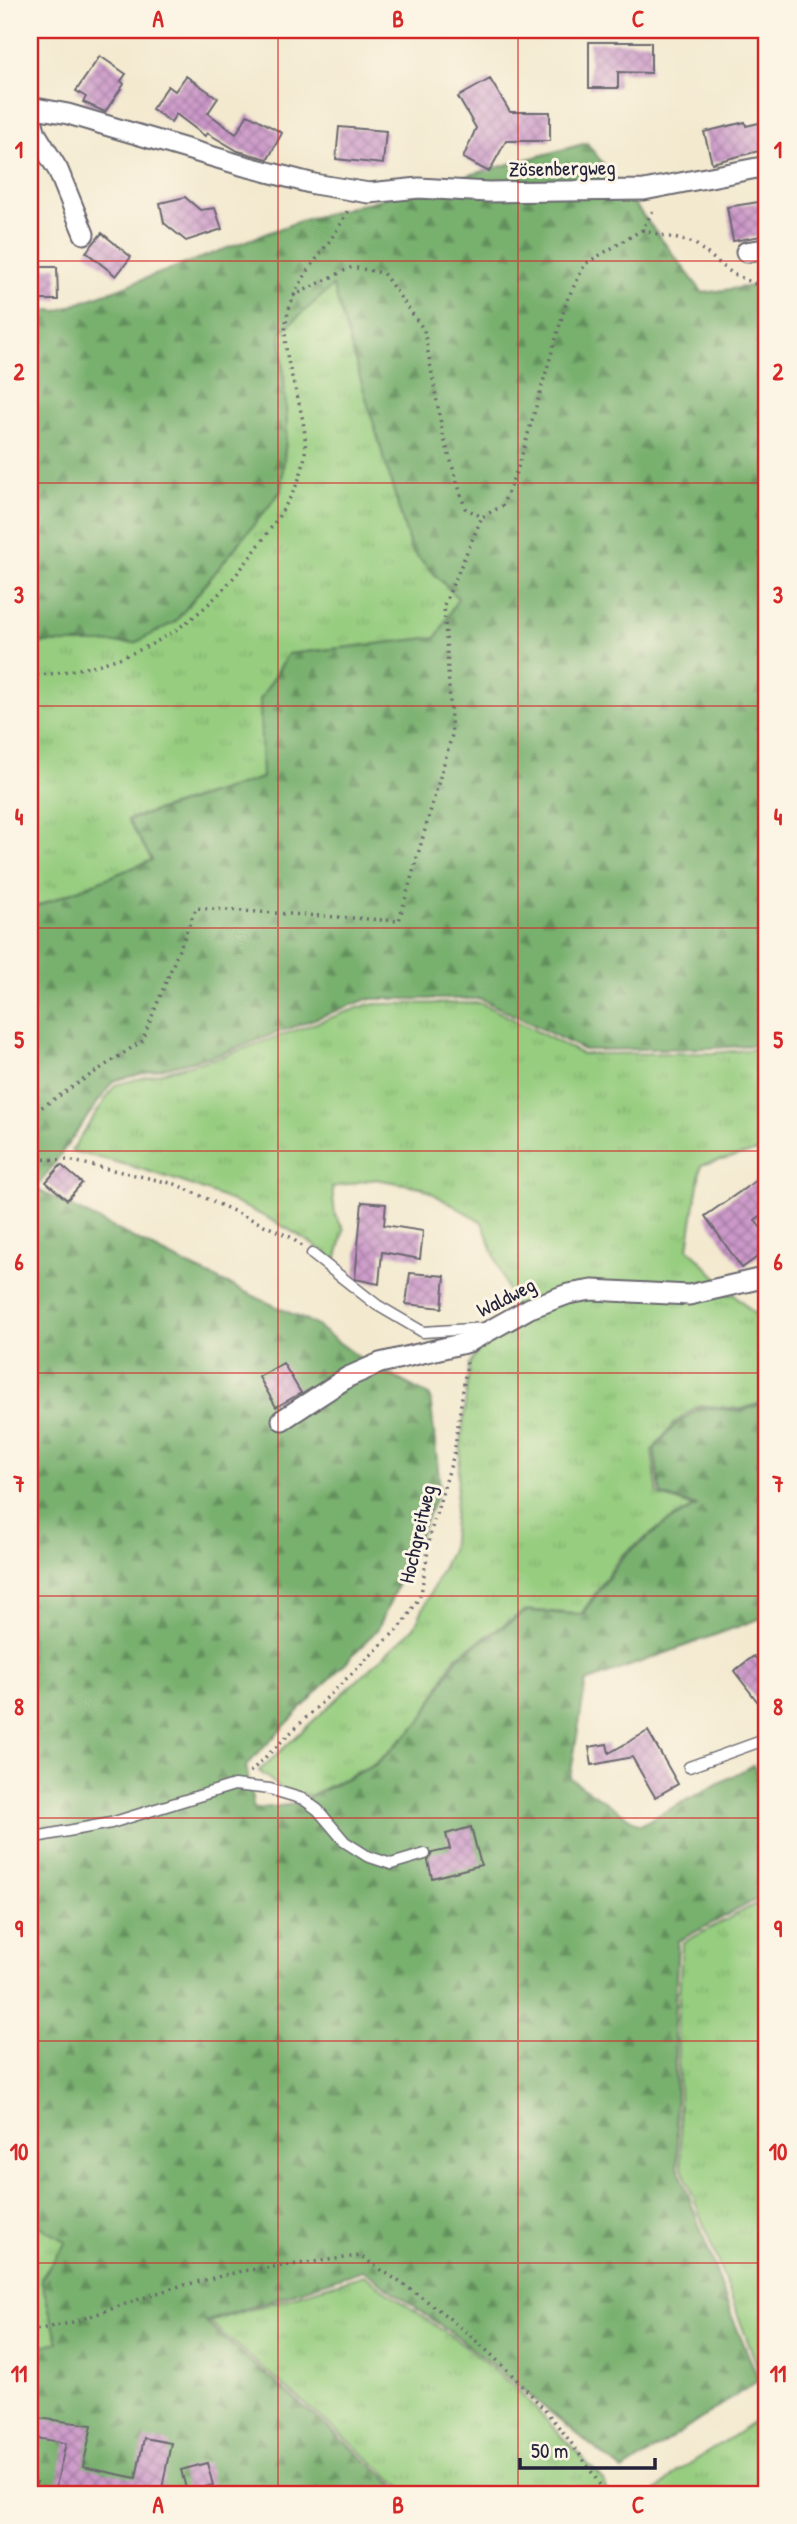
<svg xmlns="http://www.w3.org/2000/svg" width="797" height="2524" font-family="'Patrick Hand',sans-serif">
  <defs>
    <pattern id="grass-tufts" width="24" height="20" patternUnits="userSpaceOnUse" patternTransform="scale(1.75)"><rect width="24" height="20" fill="#96cd7f"/><path d="M3 7l-1-3M5 7V3M7 7l1-3M15 17l-1-3M17 17v-4M19 17l1-3" fill="none" stroke="#81b06f"/></pattern>
    <pattern id="forest-firs" width="22" height="20" patternUnits="userSpaceOnUse" patternTransform="scale(1.75)"><rect width="22" height="20" fill="#78b06e"/><path d="M5 1l3.5 6h-7zM16 11l3.5 6h-7z" fill="#628f5c"/></pattern>
    <pattern id="building-cross-hatch" width="8" height="8" patternUnits="userSpaceOnUse" patternTransform="scale(1.75)"><rect width="8" height="8" fill="#cb97c8"/><path d="M0 0l8 8M0 8l8-8" fill="none" stroke="#a47ba4"/></pattern>
  </defs>
  <rect width="100%" height="100%" fill="#fcf5e5"/>
  <filter id="ink" filterUnits="userSpaceOnUse"><feTurbulence type="fractalNoise" baseFrequency=".0143" numOctaves="2"/><feDisplacementMap in="SourceGraphic" scale="14" xChannelSelector="R" yChannelSelector="G"/><feConvolveMatrix kernelMatrix="1 2 1 2 8 2 1 2 1" color-interpolation-filters="sRGB"/></filter>
  <filter id="wash" filterUnits="userSpaceOnUse"><feTurbulence type="fractalNoise" baseFrequency=".00686" numOctaves="4" result="noise"/><feDisplacementMap in="SourceGraphic" scale="28" xChannelSelector="R" yChannelSelector="G"/><feGaussianBlur stdDeviation="1.57" result="paint"/><feColorMatrix in="noise" values="0 0 0 0 0 0 0 0 0 0 0 0 0 0 0 0 0 1.4 0 .05"/><feComposite in="paint" operator="in"/></filter>
  <g filter="url(#wash)">
    <rect width="100%" height="100%" fill="#f3e9cf"/>
    <!-- grass -->
    <path fill="url(#grass-tufts)" stroke="#5c785d" stroke-width="2" d="M333,285L411,549L458,598L437,637L288,654L260,700L262,778L128,819L152,860L30,909V642L175,622L281,491L287,426L281,332Z
      M481,1003L582,1054L713,1053L767,1048V1149L701,1165L688,1248L725,1285L629,1290L515,1310L482,1222L421,1187L375,1179L332,1187L335,1215L344,1230L336,1261C260,1203 163,1172 71,1151L115,1085L223,1056L369,1004Z
      M734,1294L756,1315L767,1401L741,1409L699,1405L672,1425L652,1451L658,1495L694,1507L665,1523L621,1556L581,1614L526,1610L455,1657L421,1721L376,1763L309,1796L282,1789L259,1771L414,1628L451,1550L469,1365L481,1346L507,1326L572,1298Z
      M767,1898V2383L764,2384L681,2165L677,2028L682,1943Z
      M30,2220L66,2242L41,2279L58,2343L30,2349Z
      M364,2275L463,2345L519,2391L604,2481L607,2494H410L209,2322Z
      M767,2414V2494H653L677,2472Z"/>
    <!-- forest -->
    <path fill="url(#forest-firs)" stroke="#4d6954" stroke-width="2" d="M587,143L703,293L767,284V1044L714,1048L584,1050L481,999H368L223,1053L113,1081L36,1189L189,1266L314,1324L364,1361L430,1396L440,1488L378,1629L246,1766L254,1809L296,1804L377,1764L421,1721L457,1658L527,1611L582,1615L623,1557L665,1524L697,1506L661,1495L654,1449L674,1426L701,1407L741,1411L767,1402V1616L586,1682L570,1778L640,1825L753,1765L767,1792V1894L678,1941L674,2028L678,2166L733,2319L759,2380L623,2471L461,2340L363,2270L205,2322L405,2494H30V2349L58,2342L41,2279L66,2242L30,2220V909L152,860L128,820L262,778L260,700L288,654L437,637L458,598L411,550L333,286L281,332L287,426L281,491L175,622L135,643H30V308L58,311L300,221Z"/>
    <g id="blocks">
      <!-- building -->
      <path fill="url(#building-cross-hatch)" d="M589,42H651V73L618,72V88H589Z
        M100,56L126,74L121,81L124,84L105,112L83,102L86,97L76,91Z
        M186,76L218,98L208,113L236,134L248,114L282,133L268,159L238,151L207,133L205,136L176,114L171,122L152,109L168,86L175,91Z
        M490,79L510,112H550V141H506L489,172L463,158L476,128L458,97Z
        M767,121V149L712,163L704,132L745,122L746,126Z
        M339,127L386,131L383,164L336,159Z
        M185,197L200,210L215,208L222,229L186,241L164,223L160,203Z
        M765,201L767,235L733,241L727,207Z
        M102,233L131,257L116,276L86,252Z
        M30,267H57L58,300H37V291H30Z
        M61,1165L82,1183L67,1200L46,1182Z
        M767,1173V1211L755,1220L767,1237V1250L742,1268L705,1216Z
        M362,1202L386,1204L384,1225L423,1231L420,1259L382,1252L379,1284L355,1279Z
        M410,1273L445,1276L442,1308L406,1304Z
        M283,1363L301,1393L276,1407L259,1377Z
        M754,1656L767,1674V1714L734,1671Z
        M648,1731L678,1784L655,1797L632,1757L592,1765L589,1747L607,1744L609,1753Z
        M471,1827L481,1865L432,1878L428,1861L432,1853L450,1849L446,1834Z
        M30,2417L92,2425L83,2467L136,2478L144,2438L171,2443L161,2494H96L56,2486L66,2443L30,2437Z
        M207,2463L213,2485L187,2492L181,2470Z"/>
    </g>
  </g>
  <g filter="url(#ink)">
    <use href="#blocks" fill-opacity="0" stroke="#6b686f" stroke-width="2"/>
    <g fill="none" stroke-linecap="round" stroke-linejoin="round">
      <defs>
        <path id="lane" d="M312,1254L377,1305L423,1332L486,1328
          M689,1767L767,1739
          M30,1838L111,1823L234,1785L270,1789L303,1799L318,1810L345,1842L367,1856L391,1864L425,1854"/>
        <path id="street" d="M30,107L68,114L241,165L314,184L369,193L419,188L488,192L644,190L767,166
          M30,113L36,134L58,170L84,234
          M746,252L767,249
          M282,1420L348,1377L380,1363L469,1342L530,1308L568,1294L592,1290L689,1295L767,1277"/>
      </defs>
      <!-- lane casing -->
      <use href="#lane" stroke="#6b686f" stroke-width="13"/>
      <!-- street casing -->
      <use href="#street" stroke="#6b686f" stroke-width="23"/>
      <!-- path -->
      <path stroke="#6b686f" stroke-width="3.5" stroke-dasharray="2 5" stroke-linecap="butt" d="M642,230L694,243L733,274L767,289
        M293,296L352,267L383,273L424,330L443,435L465,508L482,517L502,506L519,465L567,300L585,264L642,230L655,207
        M30,315L34,309
        M30,676C141,666 204,626 266,535C283,510 302,484 305,454C309,410 280,364 286,323C292,277 333,247 349,207
        M30,1115L142,1041L196,908L399,921L452,735L444,605L482,517
        M30,1159L68,1160L175,1184L290,1237L302,1246
        M250,1772L404,1623L421,1594L431,1531L454,1454L467,1361
        M30,2331L70,2323L172,2288L242,2271L360,2256C387,2274 415,2291 440,2311C503,2360 562,2422 603,2490L602,2494
        M30,2478L53,2494"/>
      <!-- lane -->
      <use href="#lane" stroke="#fff" stroke-width="10"/>
      <!-- street -->
      <use href="#street" stroke="#fff" stroke-width="19"/>
    </g>
  </g>
  <!-- grid -->
  <path fill="none" stroke="#d62828" stroke-width="2" stroke-opacity="0.55" d="M278,30V2494M518,30V2494M30,261H767M30,483H767M30,706H767M30,928H767M30,1151H767M30,1373H767M30,1596H767M30,1818H767M30,2041H767M30,2263H767"/>
  <g text-anchor="middle" dominant-baseline="central" stroke-width="6" stroke-linejoin="round" paint-order="stroke">
    <!-- street labels -->
    <g font-size="21" fill="#22223b" stroke="#fcf5e5">
      <text transform="translate(562 168) rotate(-1)">Zösenbergweg</text>
      <text transform="translate(506 1297) rotate(-27)">Waldweg</text>
      <text transform="translate(417 1534) rotate(-77)">Hochgreitweg</text>
    </g>
  </g>
  <!-- margin -->
  <rect width="797" height="2524" fill="none" stroke="#fcf5e5" stroke-width="77"/>
  <!-- scale -->
  <path d="M520 2458v10h135v-10" fill="none" stroke="#22223b" stroke-width="3.5"/>
  <text x="531" y="2458" font-size="21" fill="#22223b" stroke="#fcf5e5" stroke-width="5" paint-order="stroke">50 m</text>
  <rect x="38" y="38" width="720" height="2448" fill="none" stroke="#d62828" stroke-width="2.5"/>
  <g font-size="23" text-anchor="middle" font-weight="bold" fill="#d62828">
    <text x="158" y="27">A</text>
    <text x="398" y="27">B</text>
    <text x="638" y="27">C</text>
    <text x="19" y="158">1</text>
    <text x="778" y="158">1</text>
    <text x="19" y="380">2</text>
    <text x="778" y="380">2</text>
    <text x="19" y="603">3</text>
    <text x="778" y="603">3</text>
    <text x="19" y="825">4</text>
    <text x="778" y="825">4</text>
    <text x="19" y="1048">5</text>
    <text x="778" y="1048">5</text>
    <text x="19" y="1270">6</text>
    <text x="778" y="1270">6</text>
    <text x="19" y="1492">7</text>
    <text x="778" y="1492">7</text>
    <text x="19" y="1715">8</text>
    <text x="778" y="1715">8</text>
    <text x="19" y="1937">9</text>
    <text x="778" y="1937">9</text>
    <text x="19" y="2160">10</text>
    <text x="778" y="2160">10</text>
    <text x="19" y="2382">11</text>
    <text x="778" y="2382">11</text>
    <text x="158" y="2513">A</text>
    <text x="398" y="2513">B</text>
    <text x="638" y="2513">C</text>
  </g>
</svg>
